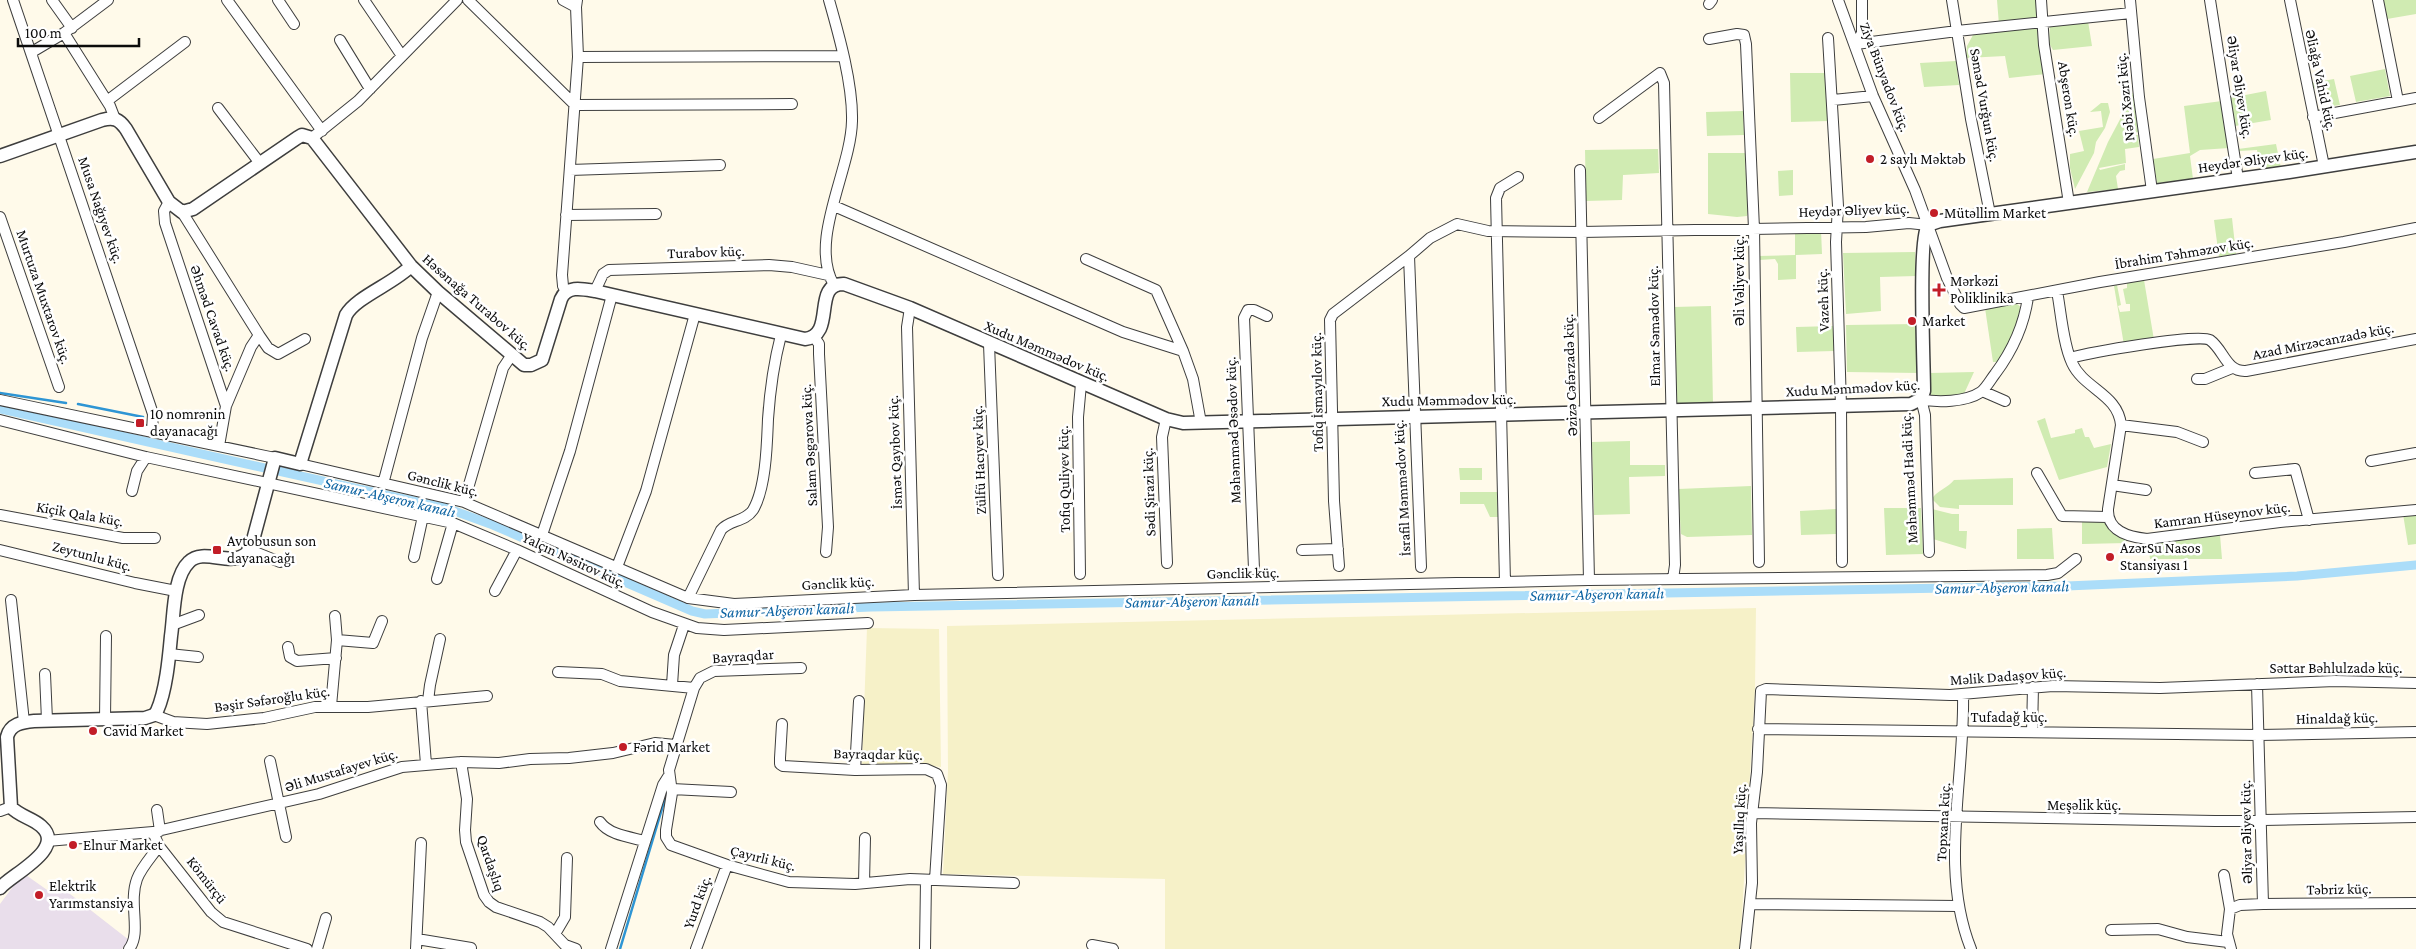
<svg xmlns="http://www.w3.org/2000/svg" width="2416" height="949" font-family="'Crimson Pro',serif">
  <rect width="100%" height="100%" fill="#fffaea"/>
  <!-- industrial -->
  <path fill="#e9deeb" d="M23,873L50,892L56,884L61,887L129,940L122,949H0V904Z"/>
  <!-- farmland -->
  <path fill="#f6f1c8" d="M1756,608L1755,688L1740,949H1165V879L943,874L948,771L947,626Z
    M867,628L939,629L941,767L918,764L862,766Z"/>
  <!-- green -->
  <path fill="#d0ebb2" d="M1997,0H2036L2037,21L1999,25Z
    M2382,0H2416V14L2387,19Z
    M2081,21H2088L2092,46L2053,50L2049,43L2050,26L2073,24Z
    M2038,27L2046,74L2009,78L2005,56L1966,58L1967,46L1973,35Z
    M1956,61L1959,85L1924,87L1920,63Z
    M2385,69L2390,96L2356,102L2350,76Z
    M1790,73H1826L1829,121L1791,122Z
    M2334,79L2340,105L2332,106L2328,89L2316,90L2311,83Z
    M2266,91L2271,120L2235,126L2230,98Z
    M2134,93L2138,132L2123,136L2138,135L2139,147L2125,149L2126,163L2099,168L2100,170L2125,164V170L2120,171L2116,176L2118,189L2087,192L2108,142L2125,110L2129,94Z
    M2222,101L2229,148L2200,150L2190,156L2193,179L2157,183L2153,159L2190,153L2184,106Z
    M2101,103H2108L2110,112L2105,128L2096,142L2094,153L2075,189L2070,168V154L2084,151L2079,131L2103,127L2101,111L2090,112Z
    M1743,111L1744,135L1707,136L1706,112Z
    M2276,144L2281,168L2261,171L2257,150L2239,151L2238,149Z
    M1658,149L1659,173L1623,175L1622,200L1586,201L1585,150Z
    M1708,153H1745C1744,174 1751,195 1747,216L1737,217L1708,214Z
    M1793,170V195L1779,196L1778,171Z
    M2232,218L2236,254L2219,257L2214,220Z
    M1821,230L1822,254L1796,255V279L1778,280V264L1775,259L1759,260V256L1795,255V231Z
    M1915,252L1916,276L1880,277L1881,311L1846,314L1843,253Z
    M2144,280L2154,340L2124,345L2114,286L2117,285L2121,305L2118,306L2120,312L2130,311V304H2126L2123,289L2127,288V283Z
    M2017,304L2023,309L2016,333L1999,362H1993L1985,308Z
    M1711,306L1713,404L1675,405L1674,307Z
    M1917,324L1919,373L1847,372L1846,325Z
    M1834,326V351L1797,352L1796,327Z
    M1974,372L1963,396L1931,398L1930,373Z
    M2045,418L2051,438L2075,433V430L2082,428L2085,437H2089L2094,448L2111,444L2107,467L2059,480L2037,421Z
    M1630,441V465H1665V476L1629,477L1630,514L1594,515L1592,442Z
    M1459,468H1482V480H1460Z
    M2013,478V505H1959V509L1940,507L1932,499C1935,492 1949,487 1954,480Z
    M1751,486L1752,535L1687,537L1681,534L1678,489Z
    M1460,492H1497L1498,517H1490L1484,504H1460Z
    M1884,508H1921L1923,554L1886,555Z
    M1836,509V534L1801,535L1800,511Z
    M1932,509L1952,514H1959V531H1967L1966,549L1933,539Z
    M2416,513V544L2408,545L2403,514Z
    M2097,520L2107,524L2126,539L2127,543L2082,544V521Z
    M2052,528L2054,559H2017V529Z
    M2220,535L2222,559H2150L2148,544Z"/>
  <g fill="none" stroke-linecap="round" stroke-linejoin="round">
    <!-- stream -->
    <path stroke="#2e95d4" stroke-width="2.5" d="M0,393L66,403
      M78,404L143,417
      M620,949L667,792"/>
    <!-- canal -->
    <path stroke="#abddf9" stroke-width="9" d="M0,409L449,509L493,525L692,611L705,614L871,607L2067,586L2297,576L2416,565"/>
    <defs>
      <path id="minor" d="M13,0L150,405L153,414L152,431
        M52,0L72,28
        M227,0L322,131
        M278,0L294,24
        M364,0L402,56
        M468,0L575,105L792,104
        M563,0L576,7
        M829,0C839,35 853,85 852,121C851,170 808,241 834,285
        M1838,0L1873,96L1915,190L1947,278L1960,304L1964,308L2100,282L2344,242L2416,228
        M1952,0L1971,119L1990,214
        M2041,0L2044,45L2069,203
        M2130,0L2139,97L2152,191
        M2210,0L2238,179
        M2290,0L2324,166
        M2378,0L2398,101
        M1709,4L1712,0
        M64,33L110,106L115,119
        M1828,38L1838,206L1836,242L1841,406L1842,562
        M1709,39L1737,34L1744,35L1746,44L1754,229L1759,562
        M340,40L370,89
        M1856,44L1957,31L2131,13
        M1856,44L1862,33V0
        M32,52L64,33L108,0
        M578,57L842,56
        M1833,100L1873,96
        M107,101L185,42
        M218,108L259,162
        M2313,117L2416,98
        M1599,118L1660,73L1664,83L1675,565L1673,579
        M312,138L358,101L457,0
        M570,170L720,165
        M1580,170L1589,580
        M169,202L164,211L165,223L226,406L219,446
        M834,206L1123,332L1183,351L1193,379L1201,423
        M182,212L259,335L251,347L226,406
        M566,215L656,214
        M0,217L59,387
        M1086,259L1156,290L1183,351
        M595,291L603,274L609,270L769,265L792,267L828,275
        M2057,291C2061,312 2063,344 2072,363C2084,389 2118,394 2121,425L2108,509C2107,531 2128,537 2147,539L2280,522L2416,510
        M566,292L563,286L562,275L578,57L576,7L577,0
        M910,308L907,327L914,595
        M259,335L268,348L278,354L305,339
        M814,337L819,344V354L828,527L826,552
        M989,344L998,575
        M2070,358C2088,353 2198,333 2210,340C2224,350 2226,372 2246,371L2416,339
        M2197,379H2205L2232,368
        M1982,391L2005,401
        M1921,399C1937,403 1966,402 1981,392C1987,387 1991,379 1995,374C2013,350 2024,326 2028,297
        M1921,399L1925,415L1929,552
        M0,400L275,458
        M1166,419L1162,437L1167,563
        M0,420L146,457L453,523L517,550L652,612L697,628L724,630L868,623
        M2121,425L2177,432L2203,442
        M2371,461L2416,453
        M300,464L464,502L688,598L734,604L914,595L1589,580L2047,575L2058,573L2076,559
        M2037,473L2062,516L2108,517
        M2255,473L2295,469L2309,520
        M383,484L422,338L438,292
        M2112,485L2146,490
        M132,491L137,471L146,457
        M464,502L503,368L511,356
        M0,515L123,538H155
        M542,535L570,451L612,295
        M0,550L135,583L176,591
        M250,550L280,562
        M1302,550L1338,549
        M414,557L423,516
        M1339,566L1334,501L1330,320L1333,314L1409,256
        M617,567L646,491L695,314
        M1421,567L1409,256L1430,238L1457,224L1488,231L1581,232L1866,227L1909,223L1928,225
        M1254,569L1244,318L1248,310H1254L1267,316
        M1080,574L1078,417L1081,384
        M437,579L453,523
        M1505,582L1496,198L1500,188L1518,177
        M495,591L517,550
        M688,598L721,530C729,520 745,522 753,510C766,488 767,444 768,419C770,390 774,362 781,335
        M11,600L24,722
        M172,625L199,615
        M337,640L373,643L382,621
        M288,647L290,657L297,661L336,658
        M169,654L198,657
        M801,668L714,671L700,678L694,688L669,770L672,793L666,830V837L671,845L727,865L789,882L855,884L910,879L1014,883
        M558,672L602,674L620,681L694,688
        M45,674L47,720
        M672,685L674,655L684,625
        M1963,695C1965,778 1939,869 1971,949
        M421,701L426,764
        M428,701L430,685L440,639
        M331,706L337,640L335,616
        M154,715L173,722L207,724L264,718L315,707H368L487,696
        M105,719L106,636
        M782,724L780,758V764L783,766L855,770L926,769L937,774L941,785L935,880
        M1758,729L2259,735L2416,732
        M2032,732L2033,687
        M270,761L286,837
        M461,762L467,799L465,830L466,842L484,895L489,902L496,907L540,922L548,927L565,945L576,949
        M855,770L859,701
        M672,789L731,792
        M157,810L160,831
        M0,811L11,807
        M1752,813L2215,821L2416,817
        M600,822C609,835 630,837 645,841
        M153,832L159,846L211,912L223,922L307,949
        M47,841L153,832L319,794L402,767L461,762L499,763L530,759L569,758L613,753L655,743L675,745
        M2224,875L2230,909
        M864,883L865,838
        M1750,904L1958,906
        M2263,904L2416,903
        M2111,930L2158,929L2187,937L2228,942
        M555,934L565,917L567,858
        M417,939L471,948
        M1092,945L1113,949
        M129,949C142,933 128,903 137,879C141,868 152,856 159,846
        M317,949L326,918
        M416,949L421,843
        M611,949L663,785L668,777
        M696,949L727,865
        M925,949L926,880
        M1745,949L1752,883L1751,823L1757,772L1761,691L1766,689L1950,695L2053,686L2160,688L2335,681L2416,683
        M2231,949L2227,934L2230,909L2240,905L2263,904L2257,684"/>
      <path id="tertiary" d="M0,156L102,120C114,117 119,119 126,129L169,202L182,212L193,209L297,138L302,135L312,138L411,266L438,292L524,365H531L542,360L561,299C567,285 583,289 595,291L805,339C837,335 811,283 844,284L910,308L1166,419L1183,423L1911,404L1921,399L1924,391C1924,367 1918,236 1928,225L1940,221L2289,172L2416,152
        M0,888C12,874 67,849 41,826C32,818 19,816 11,807L7,737C10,724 22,722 34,721L145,718L154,715L157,711C166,691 169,658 171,636C174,616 173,577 189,562C204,547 231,568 247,553L253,540L275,458L300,464L346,315C356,297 393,284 411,266"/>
    </defs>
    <!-- minor casing -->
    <use href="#minor" stroke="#3e3e3e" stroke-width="12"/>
    <!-- tertiary casing -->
    <use href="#tertiary" stroke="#3e3e3e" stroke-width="15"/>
    <!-- minor -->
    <use href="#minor" stroke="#fff" stroke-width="10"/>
    <!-- tertiary -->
    <use href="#tertiary" stroke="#fff" stroke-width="12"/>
  </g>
  <!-- markers -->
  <g fill="#c21d27" stroke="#fff" stroke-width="2">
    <circle cx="1870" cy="159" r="5"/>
    <circle cx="1934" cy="213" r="5"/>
    <path d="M1936.5 282.5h5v5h5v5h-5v5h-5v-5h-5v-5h5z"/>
    <circle cx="1912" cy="321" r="5"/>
    <rect x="135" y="418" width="10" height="10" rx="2.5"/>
    <rect x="212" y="545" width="10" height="10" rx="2.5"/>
    <circle cx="2110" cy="557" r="5"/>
    <circle cx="93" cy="731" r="5"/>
    <circle cx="623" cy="747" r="5"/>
    <circle cx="73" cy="845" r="5"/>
    <circle cx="39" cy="895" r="5"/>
  </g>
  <g text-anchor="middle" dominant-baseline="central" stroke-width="5" stroke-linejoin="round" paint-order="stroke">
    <!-- street labels -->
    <g font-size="15" fill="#0b0b0b" stroke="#fff">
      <text transform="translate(1885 77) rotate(69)">Ziya Bünyadov küç.</text>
      <text transform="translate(2321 80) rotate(78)">Əliağa Vahid küç.</text>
      <text transform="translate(2240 87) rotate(81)">Əliyar Əliyev küç.</text>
      <text transform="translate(2125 97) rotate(-96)">Nəbi Xəzri küç.</text>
      <text transform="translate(2069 99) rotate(81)">Abşeron küç.</text>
      <text transform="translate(1985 105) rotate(80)">Səməd Vurğun küç.</text>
      <text transform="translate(2253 160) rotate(-8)">Heydər Əliyev küç.</text>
      <text transform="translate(101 210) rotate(71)">Musa Nağıyev küç.</text>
      <text transform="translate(1854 210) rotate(-2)">Heydər Əliyev küç.</text>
      <text transform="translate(706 252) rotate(-2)">Turabov küç.</text>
      <text transform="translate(2184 253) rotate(-9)">İbrahim Təhməzov küç.</text>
      <text transform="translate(1739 281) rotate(-90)">Əli Vəliyev küç.</text>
      <text transform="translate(44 297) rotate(71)">Murtuza Muxtarov küç.</text>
      <text transform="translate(1823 300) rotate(-92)">Vazeh küç.</text>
      <text transform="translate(477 302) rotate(41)">Həsənağa Turabov küç.</text>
      <text transform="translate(213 318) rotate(71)">Əhməd Cavad küç.</text>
      <text transform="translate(1654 326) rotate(-91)">Elmar Səmədov küç.</text>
      <text transform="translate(2323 341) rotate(-11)">Azad Mirzəcanzadə küç.</text>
      <text transform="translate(1047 351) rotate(23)">Xudu Məmmədov küç.</text>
      <text transform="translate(1570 375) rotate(-92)">Əzizə Cəfərzadə küç.</text>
      <text transform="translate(1853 388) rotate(-3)">Xudu Məmmədov küç.</text>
      <text transform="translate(1317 392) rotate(-91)">Tofiq İsmayılov küç.</text>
      <text transform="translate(1449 400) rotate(-1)">Xudu Məmmədov küç.</text>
      <text transform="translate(1233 430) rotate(-92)">Məhəmməd Əsədov küç.</text>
      <text transform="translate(809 445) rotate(-93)">Salam Əsgərova küç.</text>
      <text transform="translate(895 452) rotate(-92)">İsmət Qayıbov küç.</text>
      <text transform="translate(979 460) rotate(-92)">Zülfü Hacıyev küç.</text>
      <text transform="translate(1909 478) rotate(-93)">Məhəmməd Hadi küç.</text>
      <text transform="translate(1064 479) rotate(-91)">Tofiq Quliyev küç.</text>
      <text transform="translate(443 483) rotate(14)">Gənclik küç.</text>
      <text transform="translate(1402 488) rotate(-93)">İsrafil Məmmədov küç.</text>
      <text transform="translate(1149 492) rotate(-92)">Sədi Şirazi küç.</text>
      <text transform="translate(80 514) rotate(10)">Kiçik Qala küç.</text>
      <text transform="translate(2222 515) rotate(-7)">Kamran Hüseynov küç.</text>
      <text transform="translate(92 556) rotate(15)">Zeytunlu küç.</text>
      <text transform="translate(574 560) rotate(25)">Yalçın Nəsirov küç.</text>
      <text transform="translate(1243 573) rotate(-1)">Gənclik küç.</text>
      <text transform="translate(838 583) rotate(-3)">Gənclik küç.</text>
      <text transform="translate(743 656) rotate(-4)">Bayraqdar</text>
      <text x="2336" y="668">Səttar Bəhlulzadə küç.</text>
      <text transform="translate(2008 676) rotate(-4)">Məlik Dadaşov küç.</text>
      <text transform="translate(272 699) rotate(-8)">Bəşir Səfəroğlu küç.</text>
      <text x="2009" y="717">Tufadağ küç.</text>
      <text transform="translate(2337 718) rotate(-1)">Hinaldağ küç.</text>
      <text transform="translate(878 754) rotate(1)">Bayraqdar küç.</text>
      <text transform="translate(341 770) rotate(-17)">Əli Mustafayev küç.</text>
      <text x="2084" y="805">Meşəlik küç.</text>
      <text transform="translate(1739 819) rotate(-87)">Yaşıllıq küç.</text>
      <text transform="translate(1943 822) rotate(-87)">Topxana küç.</text>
      <text transform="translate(2246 832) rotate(-91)">Əliyar Əliyev küç.</text>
      <text transform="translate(763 858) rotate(14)">Çayırli küç.</text>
      <text transform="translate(491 863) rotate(71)">Qardaşlıq</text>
      <text transform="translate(207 880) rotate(52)">Kömürçü</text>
      <text transform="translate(2339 889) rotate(-1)">Təbriz küç.</text>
      <text transform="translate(697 902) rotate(-70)">Yurd küç.</text>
    </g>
    <!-- poi labels -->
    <g font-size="15" fill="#0b0b0b" stroke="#fff" text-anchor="start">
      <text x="1880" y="159">2 saylı Məktəb</text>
      <text x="1944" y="213">Mütəllim Market</text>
      <text x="1950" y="281">Mərkəzi<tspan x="1950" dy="17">Poliklinika</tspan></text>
      <text x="1922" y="321">Market</text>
      <text x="150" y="414">10 nomrənin<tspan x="150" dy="17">dayanacağı</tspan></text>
      <text x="227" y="541">Avtobusun son<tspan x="227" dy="17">dayanacağı</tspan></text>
      <text x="2120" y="548">AzərSu Nasos<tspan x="2120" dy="17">Stansiyası 1</tspan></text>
      <text x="103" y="731">Cavid Market</text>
      <text x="633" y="747">Fərid Market</text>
      <text x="83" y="845">Elnur Market</text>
      <text x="49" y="886">Elektrik<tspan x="49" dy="17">Yarımstansiya</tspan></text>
    </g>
    <!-- water labels -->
    <g font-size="16" font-style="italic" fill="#0f65a3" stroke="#fff">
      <text transform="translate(390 497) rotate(13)">Samur-Abşeron kanalı</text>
      <text transform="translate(2002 587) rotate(-1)">Samur-Abşeron kanalı</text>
      <text transform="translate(1597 594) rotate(-1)">Samur-Abşeron kanalı</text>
      <text transform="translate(1192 601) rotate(-1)">Samur-Abşeron kanalı</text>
      <text transform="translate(787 610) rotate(-2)">Samur-Abşeron kanalı</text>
    </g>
  </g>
  <!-- scale -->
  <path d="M18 38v8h121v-8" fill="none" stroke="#0b0b0b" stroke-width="2.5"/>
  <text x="25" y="38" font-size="15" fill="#0b0b0b" stroke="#ffffff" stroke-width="4" paint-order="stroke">100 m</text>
</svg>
